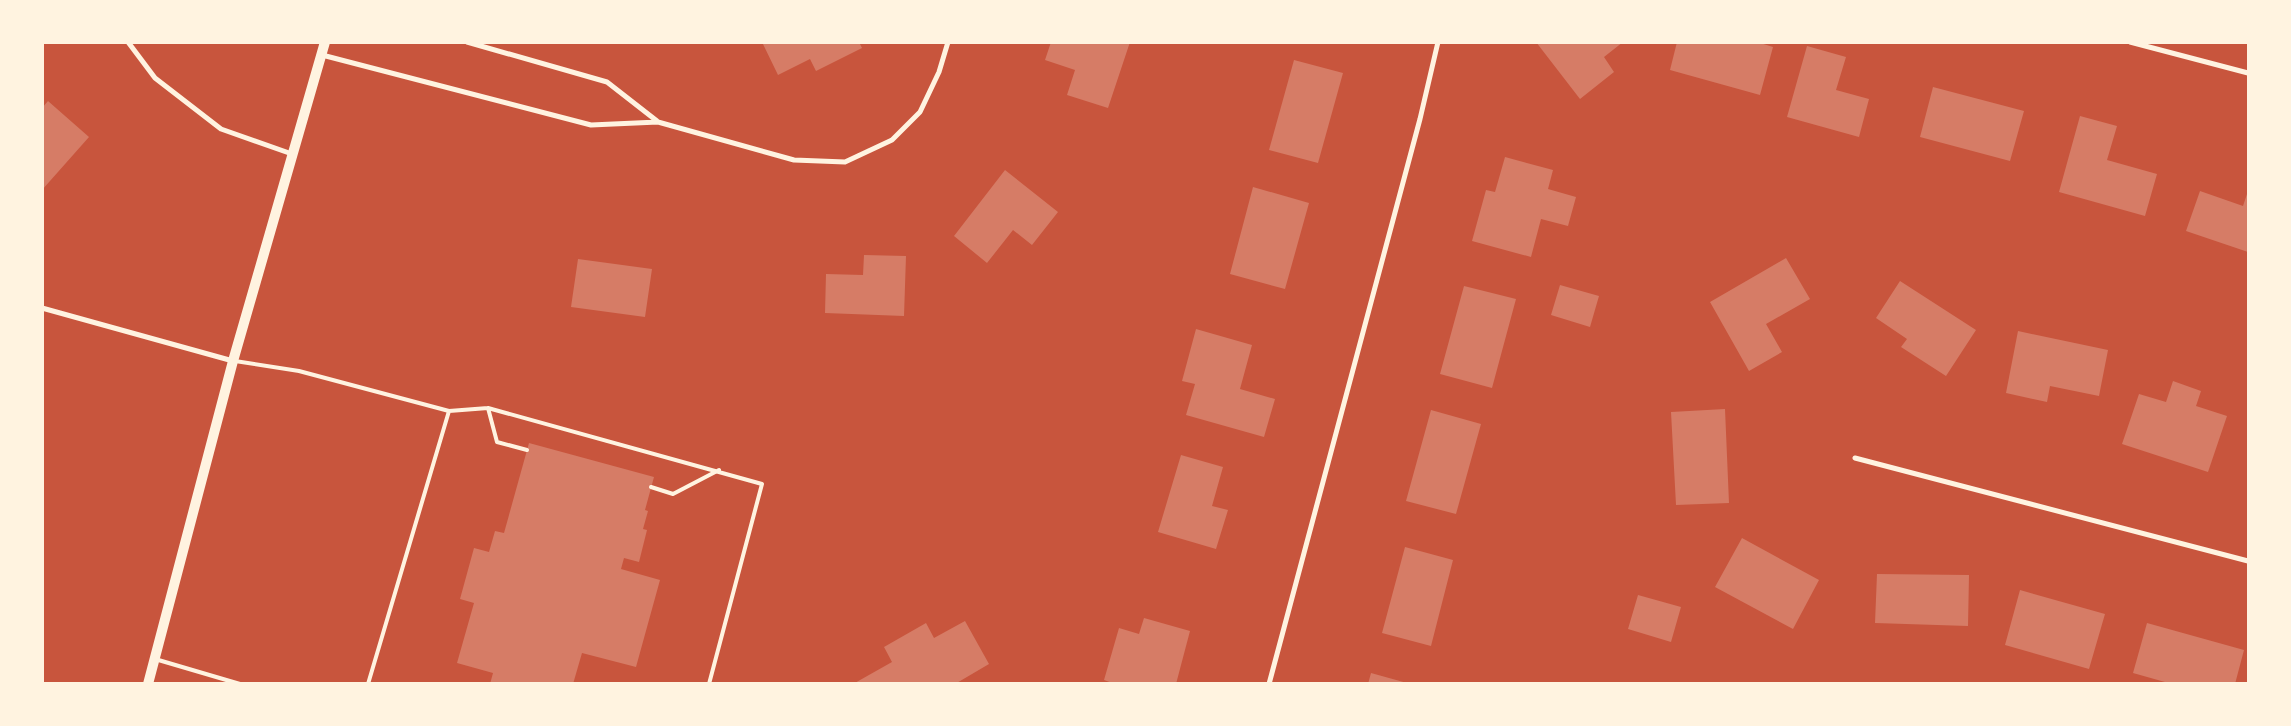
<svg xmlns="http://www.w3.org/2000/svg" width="2291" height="726" font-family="'Roboto Condensed',sans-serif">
  <rect width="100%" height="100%" fill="#c8553d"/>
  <!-- building -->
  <path fill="#d67c66" d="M762,42H859L862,48L816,71L810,59L778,75Z
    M1051,42H1130L1108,108L1067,95L1075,70L1045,60Z
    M1536,42H1623L1604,57L1614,72L1580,99Z
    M1677,42H1757L1773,47L1760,95L1670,70Z
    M1807,46L1846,57L1836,90L1869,99L1859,137L1787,117Z
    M1294,60L1343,73L1318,163L1269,150Z
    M1933,87L2024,111L2010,161L1920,137Z
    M48,101L89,137L42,190V108Z
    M2080,116L2117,126L2107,160L2157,174L2145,216L2059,192Z
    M1505,157L1553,170L1548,189L1576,197L1568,226L1541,219L1531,257L1472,241L1486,190L1495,192Z
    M1005,170L1058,212L1032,245L1013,230L987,263L954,236Z
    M1253,187L1309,203L1285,289L1230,274Z
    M2200,191L2243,206L2248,191V252L2186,231Z
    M864,255L906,256L904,316L825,313L826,274L863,275Z
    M1786,258L1810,299L1766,324L1782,352L1749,371L1710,302Z
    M578,259L652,269L645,317L571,307Z
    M1900,281L1976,330L1946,376L1901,347L1907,339L1876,318Z
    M1560,285L1599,296L1590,327L1551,315Z
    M1464,286L1516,299L1492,388L1440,374Z
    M1196,329L1252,345L1240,389L1275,399L1264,437L1186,415L1195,384L1182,381Z
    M2018,331L2108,350L2099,396L2050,386L2047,402L2006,393Z
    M2173,381L2201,391L2196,406L2227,416L2208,472L2122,444L2139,394L2166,402Z
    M1725,409L1729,503L1676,505L1671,412Z
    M1431,410L1481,424L1456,514L1406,501Z
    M529,443L654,477L645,510L648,511L643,529L647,530L639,562L624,558L621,569L660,580L636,667L582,653L573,684H490L493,673L457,663L474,603L460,599L474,548L489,552L495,531L504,533Z
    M1181,455L1223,467L1212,506L1228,510L1216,549L1158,532Z
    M1742,538L1819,580L1793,629L1715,587Z
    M1405,547L1453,560L1431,646L1382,633Z
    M1877,574L1969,575L1968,626L1875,623Z
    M2020,590L2105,614L2089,669L2005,645Z
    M1638,595L1681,607L1671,642L1628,629Z
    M1144,618L1190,631L1176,684H1115L1104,680L1119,628L1139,634Z
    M965,621L989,664L955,684H853L892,662L884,647L926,623L934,638Z
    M2147,623L2244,650L2235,684H2172L2133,673Z
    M1371,673L1407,683V684H1368Z"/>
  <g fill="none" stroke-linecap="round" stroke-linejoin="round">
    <!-- service -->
    <path stroke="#fff3e0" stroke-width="4" d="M235,361L299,371L449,411L368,684
      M488,408L497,442L527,450
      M449,411L488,408L762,484L709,684
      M651,487L673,494L719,470
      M155,659L240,684"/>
    <!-- minor -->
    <path stroke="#fff3e0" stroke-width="5" d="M128,42L155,78L221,129L292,154
      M467,42L607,82L657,121
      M2130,42L2248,73
      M322,55L591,125L658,122L794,160L845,162L892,140L920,112L939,72L948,42
      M42,308L233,361
      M1855,458L2248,561
      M1269,684L1420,119L1438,42"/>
    <!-- secondary -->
    <path stroke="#fff3e0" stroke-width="10" d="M148,684L233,361L325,42"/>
  </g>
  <!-- border -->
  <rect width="2291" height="726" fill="none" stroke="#fff3e0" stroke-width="88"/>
</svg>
